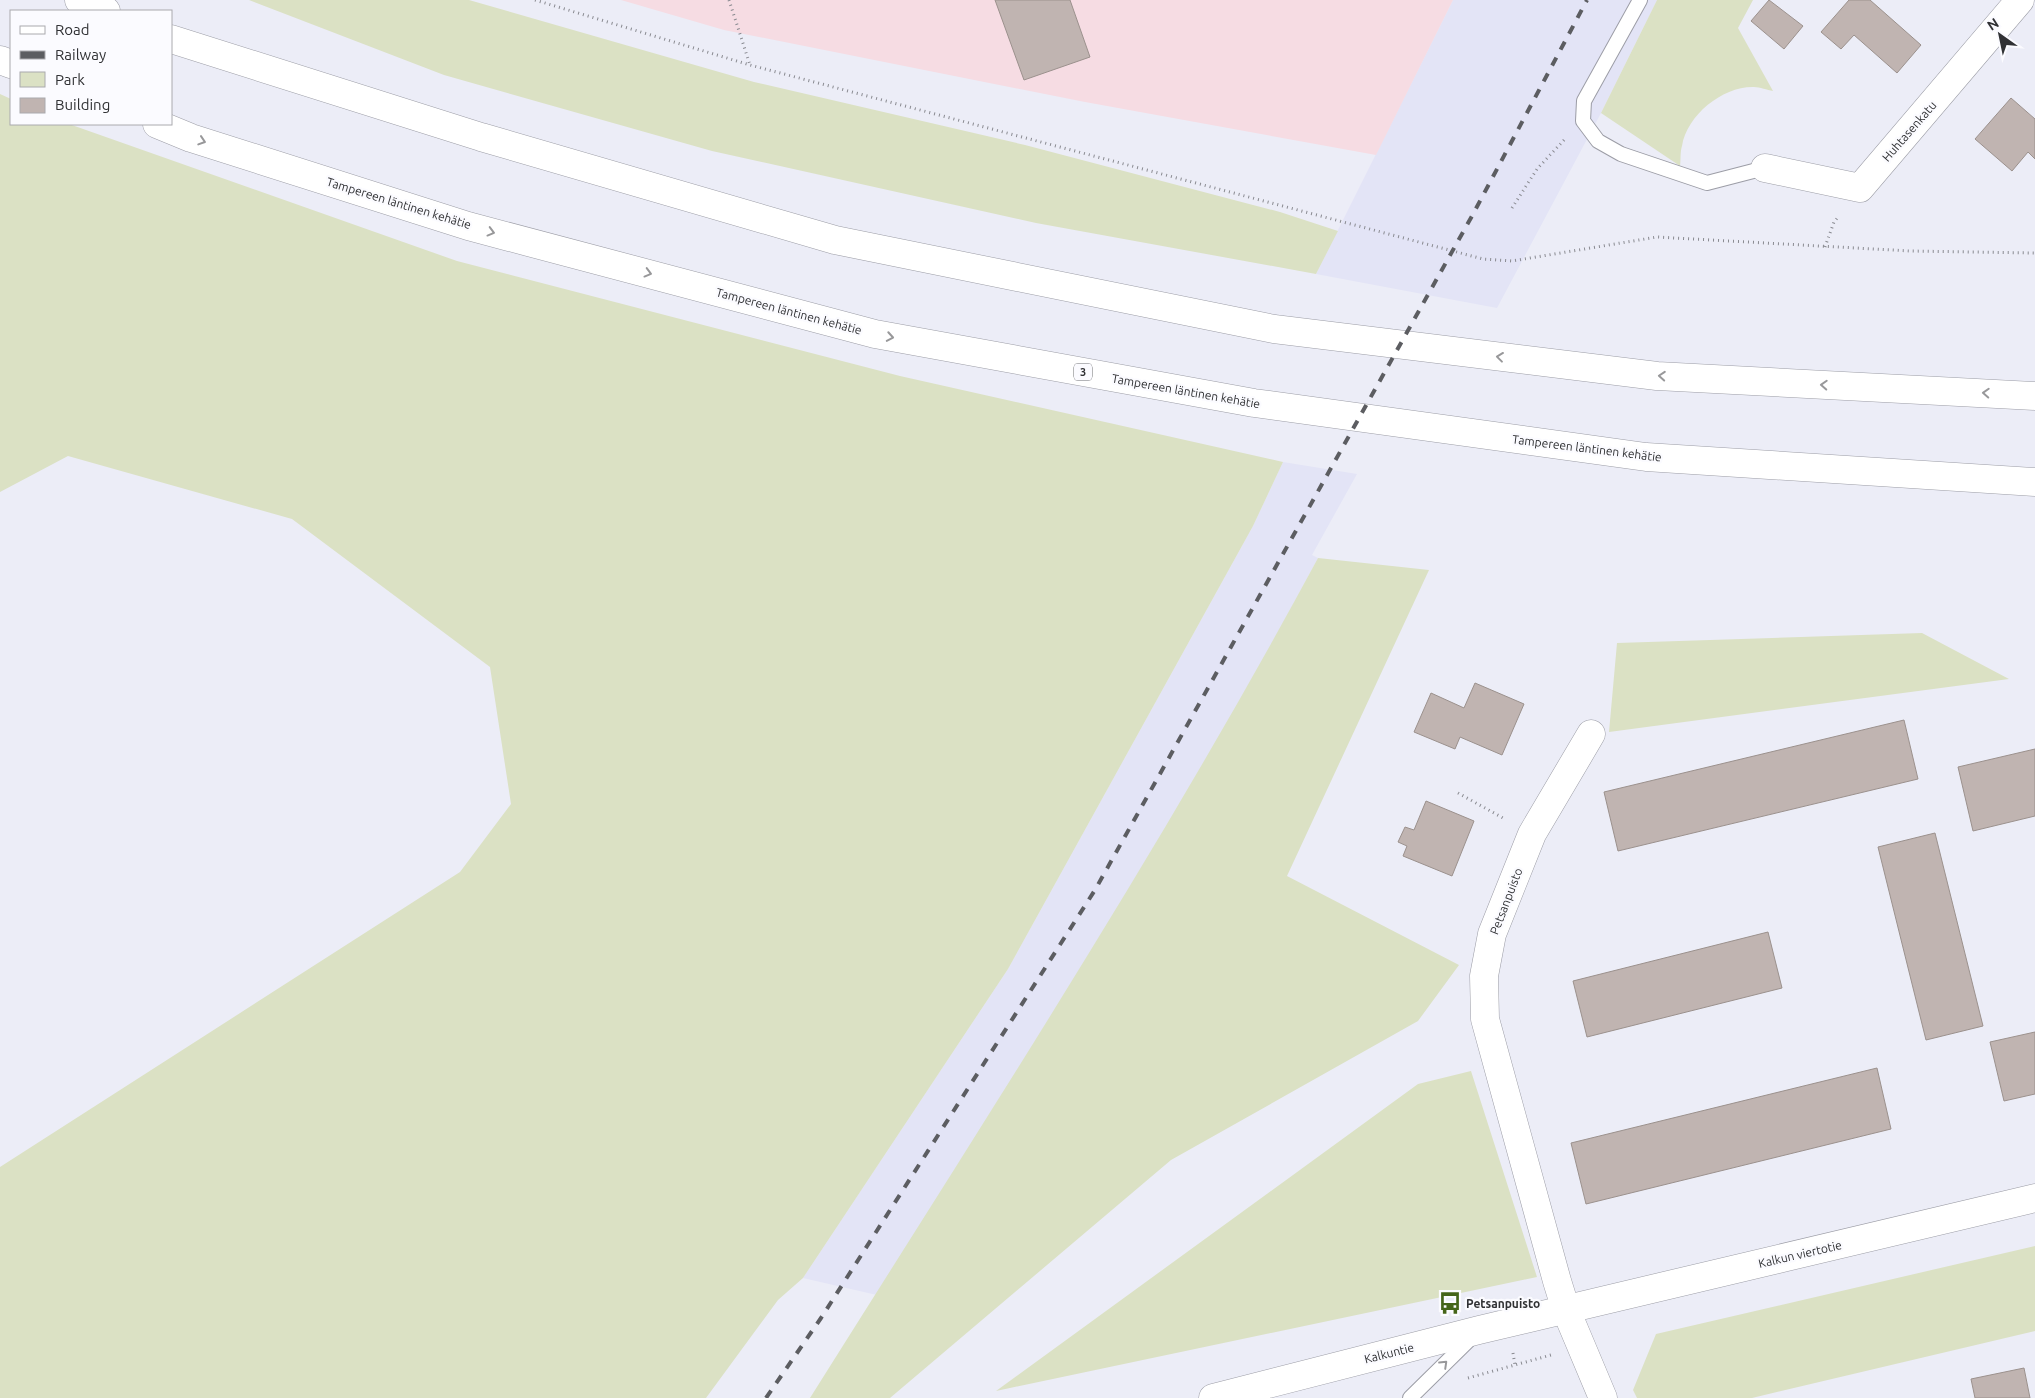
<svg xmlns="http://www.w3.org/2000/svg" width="2035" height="1398" font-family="Ubuntu,sans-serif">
  <rect width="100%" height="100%" fill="#ecedf7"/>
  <!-- built -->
  <path fill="#e3e4f6" d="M1453,0H1657L1601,113L1497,308L1316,274Z
    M1283,462L1357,474L1312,555L1318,558L1259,668L942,1310L803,1278L1008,969L1253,526Z"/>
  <!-- industrial -->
  <path fill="#f6dce3" d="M621,0H1453L1376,155L1085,102L724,30Z"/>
  <!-- green -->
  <path fill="#dbe1c4" d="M249,0H469L754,82L1025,145L1280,212L1338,231L1316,274L1036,223L712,151L444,75Z
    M1657,0H1753L1738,28L1773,91C1767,90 1760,87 1754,87C1723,86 1687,115 1682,146C1680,152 1681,159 1680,166L1601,113Z
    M0,94L11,99V124H69L457,261L900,376L1283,462L1253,526L1008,969L803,1278L778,1300L706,1398H0V1167L460,872L511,804L490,667L292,519L68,456L0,492Z
    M1318,558L1429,570L1287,876L1459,965L1418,1021L1171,1160L890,1398H810C984,1121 1163,846 1318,558Z
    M1922,633L2009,679L1609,732L1617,643Z
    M1471,1071L1537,1277L996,1391L1418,1084Z
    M2035,1246V1331L1752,1398H1637L1633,1390L1656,1334Z"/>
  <!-- building -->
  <path fill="#c0b4b1" stroke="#9b918d" d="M995,0H1070L1090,57L1024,80Z
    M1769,0L1803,26L1784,49L1751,21Z
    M1849,0H1870L1921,45L1897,73L1854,35L1841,49L1821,32Z
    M2011,98L2035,119V159L2028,152L2012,171L1975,139Z
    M1475,683L1524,704L1502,755L1460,737L1455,749L1414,732L1431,693L1464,708Z
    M1904,720L1918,779L1618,851L1604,792Z
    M2035,749V816L1973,831L1958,767Z
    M1426,801L1474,821L1452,876L1403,856L1407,846L1398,842L1405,827L1414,830Z
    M1935,833L1983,1026L1926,1040L1878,847Z
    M1768,932L1782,988L1587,1037L1573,981Z
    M2035,1032V1094L2004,1101L1990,1042Z
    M1877,1068L1891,1129L1586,1204L1571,1143Z
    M2024,1368L2030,1398H1975L1971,1379Z"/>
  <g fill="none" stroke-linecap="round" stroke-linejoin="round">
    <defs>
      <path id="service" d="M1640,0L1584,101L1583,121L1598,141L1621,154L1707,183L1765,168
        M1410,1398L1472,1337"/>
      <path id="minor" d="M1765,168L1860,188L2020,0
        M1591,734L1532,834L1492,934L1484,976L1485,1019L1557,1281L1566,1310L1603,1398"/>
      <path id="tertiary" d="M1213,1398L1479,1330L2035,1198"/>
      <path id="motorway" d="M79,0L106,11
        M171,39L481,137L835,240L1274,329L1657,376L2035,396
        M0,60L11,64
        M157,124L191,138L468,226L875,334L1254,403L1646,457L2035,482"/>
    </defs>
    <!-- service casing -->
    <use href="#service" stroke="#9c9da6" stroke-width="16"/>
    <!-- minor casing -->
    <use href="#minor" stroke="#9c9da6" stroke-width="29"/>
    <!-- tertiary casing -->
    <use href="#tertiary" stroke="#9c9da6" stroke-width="29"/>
    <!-- motorway casing -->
    <use href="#motorway" stroke="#9c9da6" stroke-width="29"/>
    <!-- path -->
    <path stroke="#898a90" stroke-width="3" stroke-dasharray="1 4" stroke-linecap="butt" d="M535,0L750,65L1483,259L1512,261L1657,237L1910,251L2035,253
      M729,0L750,65
      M1512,208L1537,169L1565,139
      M1825,247L1834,222L1839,216
      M1458,793L1503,818
      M1513,1353L1515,1365
      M1468,1378L1551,1355"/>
    <!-- service -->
    <use href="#service" stroke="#fff" stroke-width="14"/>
    <!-- minor -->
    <use href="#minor" stroke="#fff" stroke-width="28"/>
    <!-- tertiary -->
    <use href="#tertiary" stroke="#fff" stroke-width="28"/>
    <!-- motorway -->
    <use href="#motorway" stroke="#fff" stroke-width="28"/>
    <!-- rail -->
    <path stroke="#5c5d61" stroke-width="4" stroke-dasharray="9 9" stroke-linecap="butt" d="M766,1398L821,1318L1095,890L1472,216L1587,0"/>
  </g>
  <!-- one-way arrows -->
  <defs><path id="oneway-chevron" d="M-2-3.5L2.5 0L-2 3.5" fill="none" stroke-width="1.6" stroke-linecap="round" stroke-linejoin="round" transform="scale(1.25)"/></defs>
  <g stroke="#98989a">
    <use href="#oneway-chevron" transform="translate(202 141) rotate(18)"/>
    <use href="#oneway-chevron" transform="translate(491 232) rotate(15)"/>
    <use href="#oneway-chevron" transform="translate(648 273) rotate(15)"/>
    <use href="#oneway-chevron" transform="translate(890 337) rotate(10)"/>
    <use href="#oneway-chevron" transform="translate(1500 357) rotate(-173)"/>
    <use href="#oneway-chevron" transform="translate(1662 376) rotate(-176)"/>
    <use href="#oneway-chevron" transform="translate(1824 385) rotate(-177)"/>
    <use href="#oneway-chevron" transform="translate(1986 393) rotate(-177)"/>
    <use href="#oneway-chevron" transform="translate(1444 1364) rotate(-44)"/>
  </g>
  <!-- icons -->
  <defs>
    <symbol id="bus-bare" viewBox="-9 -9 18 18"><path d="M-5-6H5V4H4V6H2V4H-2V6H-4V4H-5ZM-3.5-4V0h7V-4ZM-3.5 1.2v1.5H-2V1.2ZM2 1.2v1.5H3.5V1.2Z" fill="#446419" stroke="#fbfbff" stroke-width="2.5" paint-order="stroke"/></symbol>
  </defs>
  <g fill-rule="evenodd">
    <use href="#bus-bare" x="1434" y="1287" width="32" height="32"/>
  </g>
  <g text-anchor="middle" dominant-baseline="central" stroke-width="4.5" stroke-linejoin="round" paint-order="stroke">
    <!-- shield labels -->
    <rect fill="#fbfbff" stroke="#6d6e71" stroke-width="1" x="1074" y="363.5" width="18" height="17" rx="4"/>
    <g font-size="11" font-weight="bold" fill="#303134">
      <text x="1083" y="372">3</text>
    </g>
    <!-- street labels -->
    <g font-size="12" fill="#303134" stroke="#fbfbff">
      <text transform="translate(1909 131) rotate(-49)">Huhtasenkatu</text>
      <text transform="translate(399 203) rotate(17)">Tampereen läntinen kehätie</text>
      <text transform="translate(789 311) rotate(15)">Tampereen läntinen kehätie</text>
      <text transform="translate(1186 391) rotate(10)">Tampereen läntinen kehätie</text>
      <text transform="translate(1587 448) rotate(7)">Tampereen läntinen kehätie</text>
      <text transform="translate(1506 901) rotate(-69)">Petsanpuisto</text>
      <text transform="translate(1800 1254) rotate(-13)">Kalkun viertotie</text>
      <text transform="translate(1389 1353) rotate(-14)">Kalkuntie</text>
    </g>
    <!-- poi labels -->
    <g font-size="12" font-weight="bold" fill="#303134" stroke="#fbfbff" text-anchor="start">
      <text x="1466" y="1303">Petsanpuisto</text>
    </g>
  </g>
  <!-- legend -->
  <rect x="10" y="10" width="162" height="115" fill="#fbfbff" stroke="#aaaaae"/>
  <rect x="20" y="26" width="25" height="8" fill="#ffffff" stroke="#aaaaae"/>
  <text x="55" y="35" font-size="15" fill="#303134">Road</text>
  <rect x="20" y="51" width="25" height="8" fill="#5c5d61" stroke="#aaaaae"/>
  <text x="55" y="60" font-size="15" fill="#303134">Railway</text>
  <rect x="20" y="72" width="25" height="15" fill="#dbe1c4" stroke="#aaaaae"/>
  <text x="55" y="85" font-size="15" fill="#303134">Park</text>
  <rect x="20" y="98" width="25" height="15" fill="#c0b4b1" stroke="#aaaaae"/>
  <text x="55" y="110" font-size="15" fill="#303134">Building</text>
  <!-- north arrow -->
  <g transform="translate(2000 35) rotate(327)" stroke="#fbfbff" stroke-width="4" paint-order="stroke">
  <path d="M0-4L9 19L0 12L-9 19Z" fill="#303134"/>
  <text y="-8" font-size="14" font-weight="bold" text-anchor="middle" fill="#303134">N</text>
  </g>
</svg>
